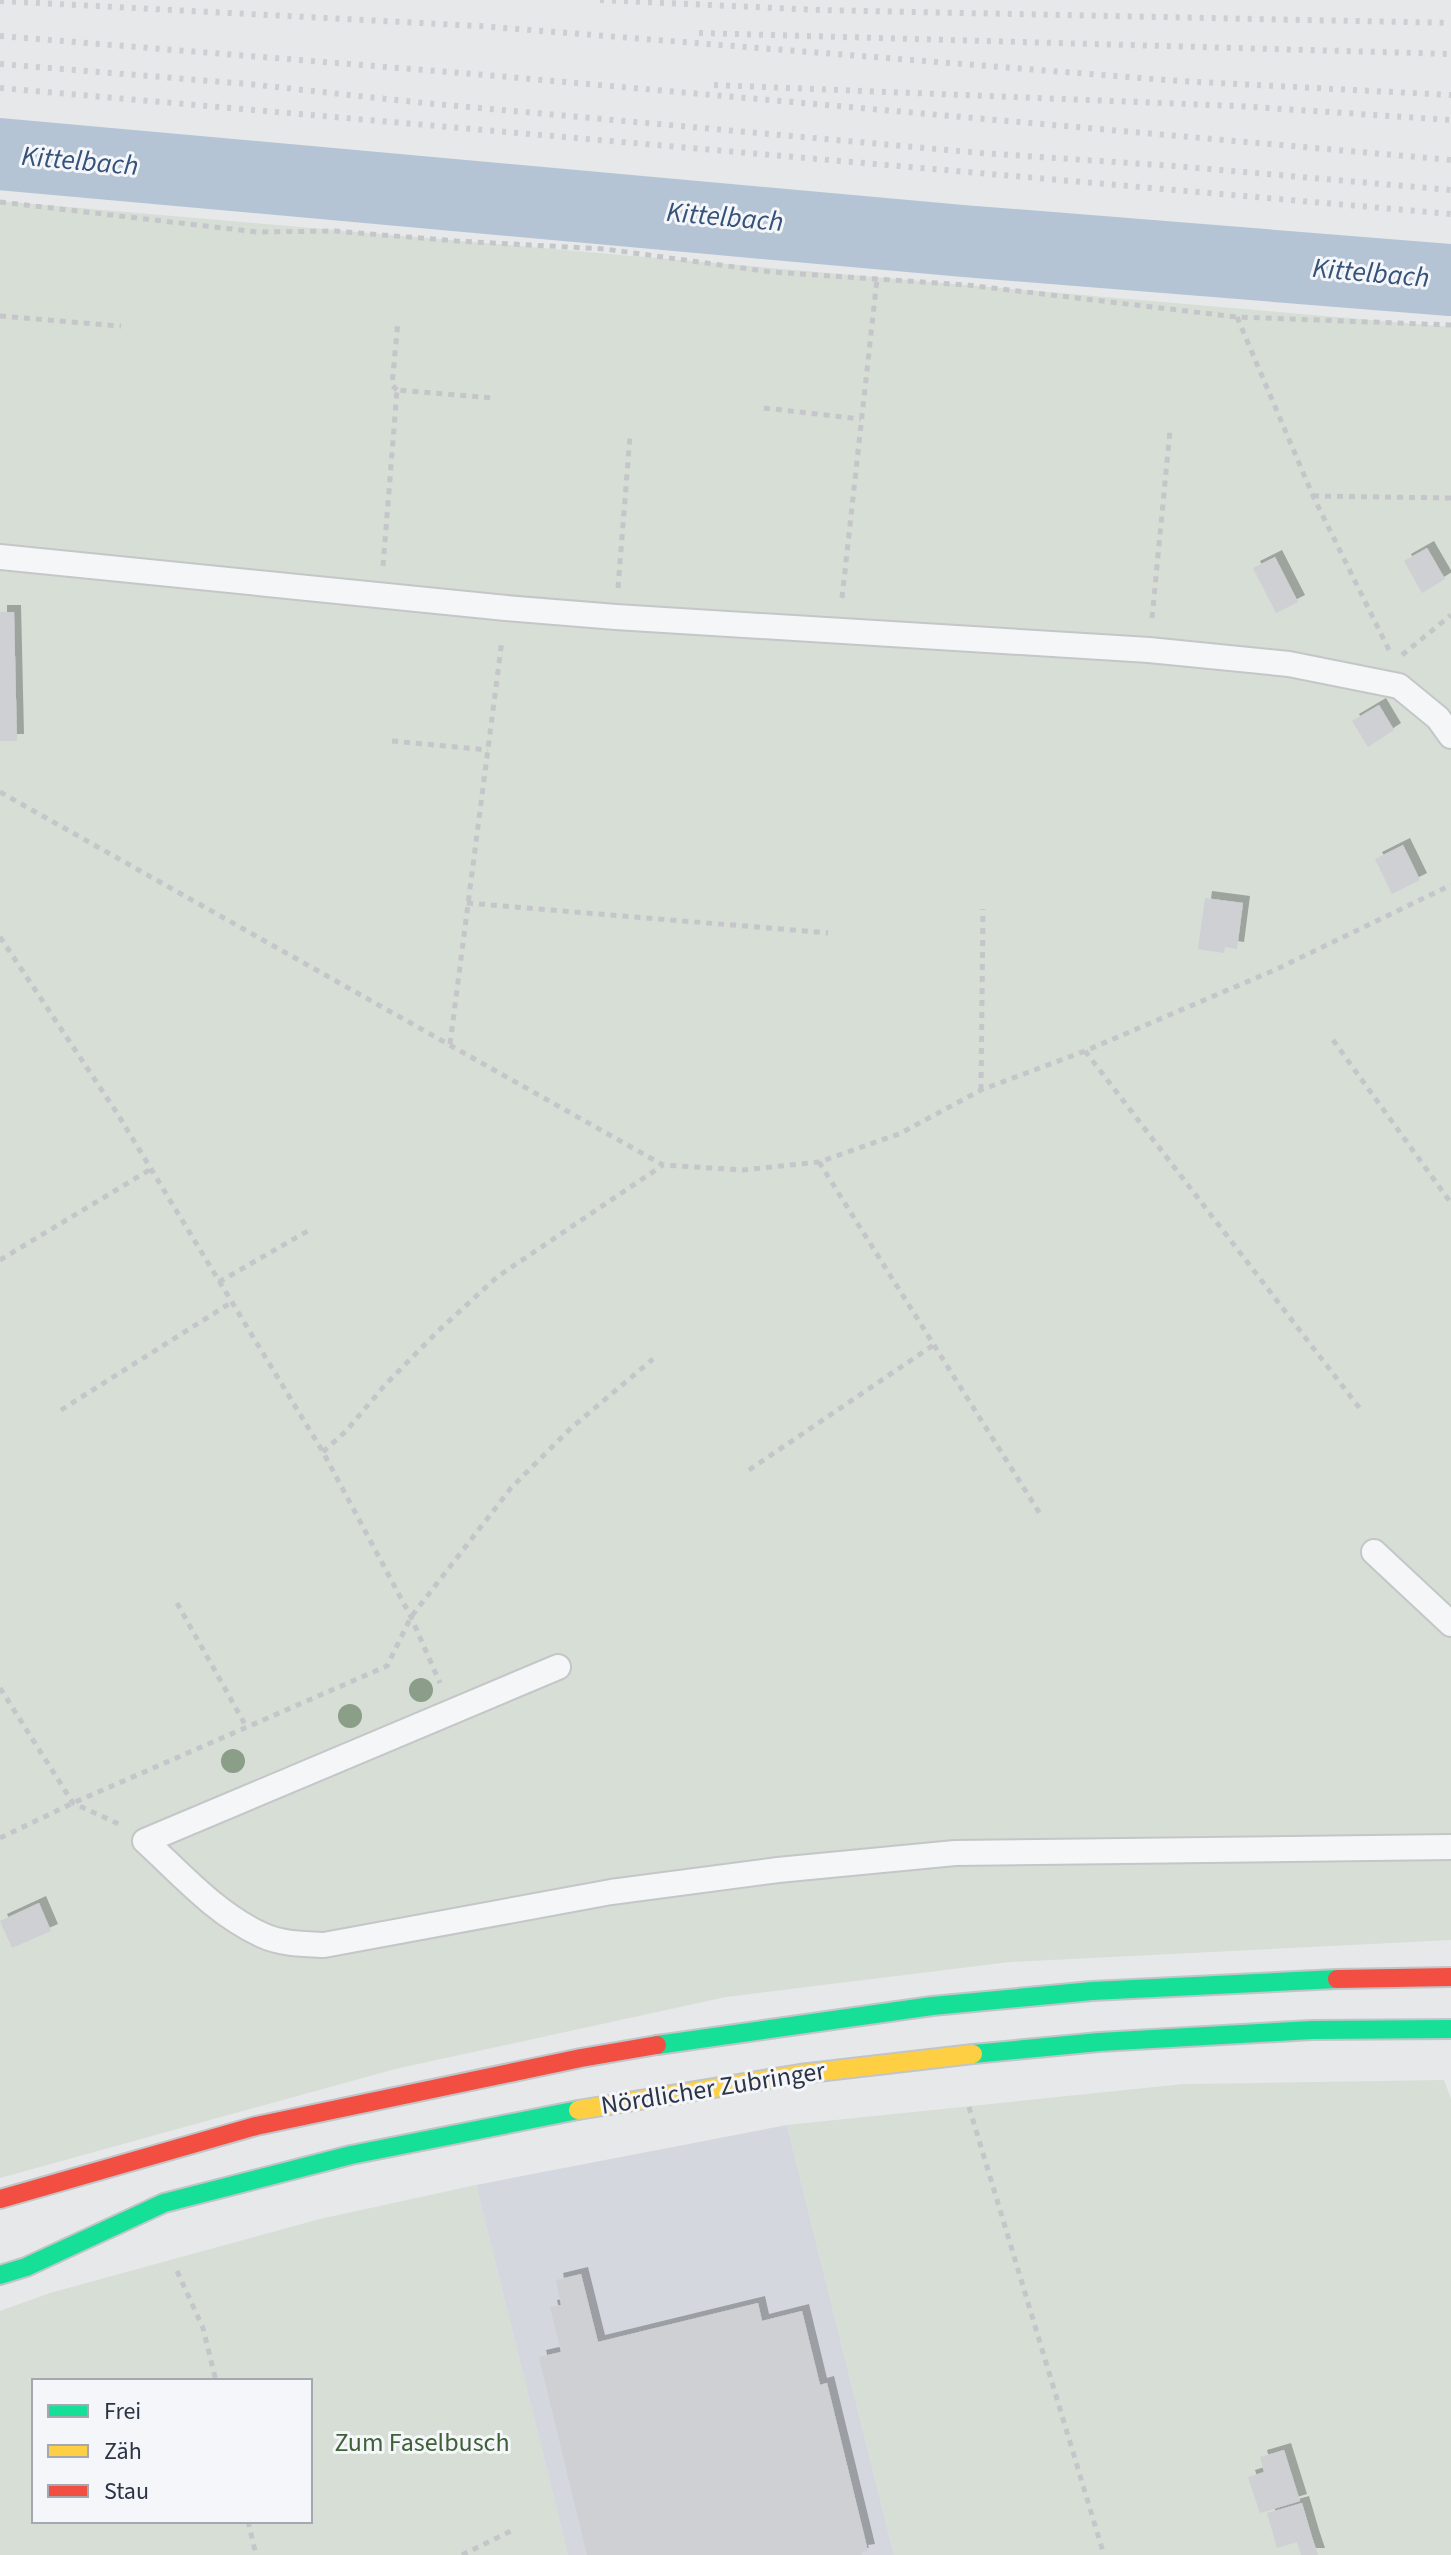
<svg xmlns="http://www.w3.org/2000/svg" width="1451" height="2555" font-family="'Source Sans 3',sans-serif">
  <defs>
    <filter id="shadow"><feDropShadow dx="7" dy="-7" stdDeviation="0" flood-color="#0004"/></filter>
  </defs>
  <rect width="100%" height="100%" fill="#e6e8ea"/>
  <!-- built -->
  <path fill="#d4d7dd" d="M787,2125L894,2555H568L476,2185Z"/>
  <!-- green -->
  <path fill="#d6ded6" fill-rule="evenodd" d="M0,201L1451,327V1940L1010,1962L726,1997L395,2069L0,2178Z
    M1444,2080L1451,2099V2555H894L787,2125L1184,2084Z
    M476,2185L568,2555H0V2311L50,2293L320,2219ZM34,2381H310V2521H34Z"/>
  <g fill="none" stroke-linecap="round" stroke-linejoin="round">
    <!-- river -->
    <path stroke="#b4c4d5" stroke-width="72" d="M0,154L963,241L1451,280"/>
  </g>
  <!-- building -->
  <path fill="#ced0d3" filter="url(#shadow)" d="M1427,548L1445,579L1422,593L1404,561Z
    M1275,557L1298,602L1276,613L1253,568Z
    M0,612H14L17,741H0Z
    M1379,705L1394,730L1368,747L1352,721Z
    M1403,845L1420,880L1392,894L1375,859Z
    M1205,898L1243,903L1237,949L1225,947L1224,953L1198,949Z
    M39,1903L51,1931L12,1948L0,1921Z
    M581,2274L598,2342L758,2303L762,2321L802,2311L820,2385L827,2383L868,2551L861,2552L862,2555H587L539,2357L561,2352L550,2307L561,2305L556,2280Z
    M1284,2450L1300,2501L1260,2513L1248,2477L1264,2472L1260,2457Z
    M1302,2503L1312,2537L1318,2555H1301L1297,2542L1277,2548L1267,2513Z"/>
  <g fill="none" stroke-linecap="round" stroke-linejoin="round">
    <defs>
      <path id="lane" d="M0,557L506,608L616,617L1149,650L1289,664L1399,686L1438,718L1451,736
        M1374,1552L1451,1624
        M558,1667L145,1841C182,1875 216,1914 262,1935C281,1944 303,1944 324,1945L611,1892L778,1870L955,1853L1451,1847"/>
      <path id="fast" d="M657,2045L932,2006L1092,1991L1337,1979
        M973,2054L1099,2042L1312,2030L1451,2029
        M0,2275L26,2267L164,2203L351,2155L578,2110"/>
      <path id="slow" d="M578,2110L800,2074L973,2054"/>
      <path id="jam" d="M1337,1979L1451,1977
        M0,2199L256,2126L581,2058L657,2045"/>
    </defs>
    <!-- lane casing -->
    <use href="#lane" stroke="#c4c6c8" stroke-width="28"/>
    <!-- fast casing -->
    <use href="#fast" stroke="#c2c5c8" stroke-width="22"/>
    <!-- slow casing -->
    <use href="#slow" stroke="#c2c5c8" stroke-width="22"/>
    <!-- jam casing -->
    <use href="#jam" stroke="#c2c5c8" stroke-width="22"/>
    <!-- path -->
    <path stroke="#c5c6ca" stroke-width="5" stroke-dasharray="6 6" stroke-linecap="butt" d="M0,202L257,232L335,231L456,241L605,249L771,272L967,285L1237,317L1451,325
      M0,316L121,326
      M1237,317L1313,496L1389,650
      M397,390L392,385L398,321
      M764,408L861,419
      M1313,496L1451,498
      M383,566L397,390L492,398
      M618,588L630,436
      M842,598L877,279
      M1152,618L1170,430
      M1402,655L1451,615
      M392,741L488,750
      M0,792L663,1165L743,1170L819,1162L899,1134L981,1090L1085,1051L1277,969L1451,885
      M467,903L828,933
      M0,937L117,1113L323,1452L411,1617L440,1683
      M1333,1040L1451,1203
      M450,1044L502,640
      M1085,1051L1361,1410
      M981,1090L983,909
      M819,1162L1042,1517
      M0,1260L151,1169
      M219,1282L311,1229
      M61,1410L232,1302
      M323,1452L346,1431L385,1385L437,1332L497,1277L663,1165
      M749,1470L935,1344
      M177,1603L247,1728
      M0,1688L73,1803L121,1825
      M0,1838L73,1803L387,1666L411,1617L511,1488L571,1428L653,1359
      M969,2107L1104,2555
      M177,2271L203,2328L216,2381
      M248,2521L256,2555
      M462,2555L513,2530"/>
    <!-- lane -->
    <use href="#lane" stroke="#f5f6f7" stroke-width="24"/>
    <!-- fast -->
    <use href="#fast" stroke="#16e098" stroke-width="18"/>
    <!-- slow -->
    <use href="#slow" stroke="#ffcf43" stroke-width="18"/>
    <!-- jam -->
    <use href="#jam" stroke="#f24e42" stroke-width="18"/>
    <!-- rail -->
    <path stroke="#cecfd2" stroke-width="6" stroke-dasharray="4 8" stroke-linecap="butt" d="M600,0L820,10L1451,23
      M0,1L479,26L1179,81L1451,95
      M699,33L1451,54
      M0,36L474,74L1451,160
      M0,64L248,84L424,103L981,153L1174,166L1451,190
      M714,85L1237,106L1451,120
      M0,88L1451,214"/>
  </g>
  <!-- trees -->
  <g fill="#8a9e88">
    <circle cx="421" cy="1690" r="12"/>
    <circle cx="350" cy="1716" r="12"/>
    <circle cx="233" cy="1761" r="12"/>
  </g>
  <g text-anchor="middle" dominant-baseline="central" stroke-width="6" stroke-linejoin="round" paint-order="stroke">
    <!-- street labels -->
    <g font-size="26" fill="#2b3445" stroke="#f4f6f9">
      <text transform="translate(713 2088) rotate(-9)">Nördlicher Zubringer</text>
    </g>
    <!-- park labels -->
    <g font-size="26" fill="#3f6138" stroke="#f4f6f9">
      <text x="422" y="2442">Zum Faselbusch</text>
    </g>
    <!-- water labels -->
    <g font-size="28" font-style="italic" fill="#34527a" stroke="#f4f6f9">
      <text transform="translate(80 161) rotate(5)">Kittelbach</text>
      <text transform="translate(725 217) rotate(5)">Kittelbach</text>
      <text transform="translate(1371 273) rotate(5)">Kittelbach</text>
    </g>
  </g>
  <!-- legend -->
  <rect x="32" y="2379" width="280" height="144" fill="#f4f6f9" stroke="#a4a8b1" stroke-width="2"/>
  <rect x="48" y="2405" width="40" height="12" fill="#16e098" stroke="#a4a8b1" stroke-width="2"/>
  <text x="104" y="2419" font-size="24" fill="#2b3445">Frei</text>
  <rect x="48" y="2445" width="40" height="12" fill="#ffcf43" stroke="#a4a8b1" stroke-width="2"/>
  <text x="104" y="2459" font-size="24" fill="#2b3445">Zäh</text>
  <rect x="48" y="2485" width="40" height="12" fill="#f24e42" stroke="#a4a8b1" stroke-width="2"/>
  <text x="104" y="2499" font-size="24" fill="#2b3445">Stau</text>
</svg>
